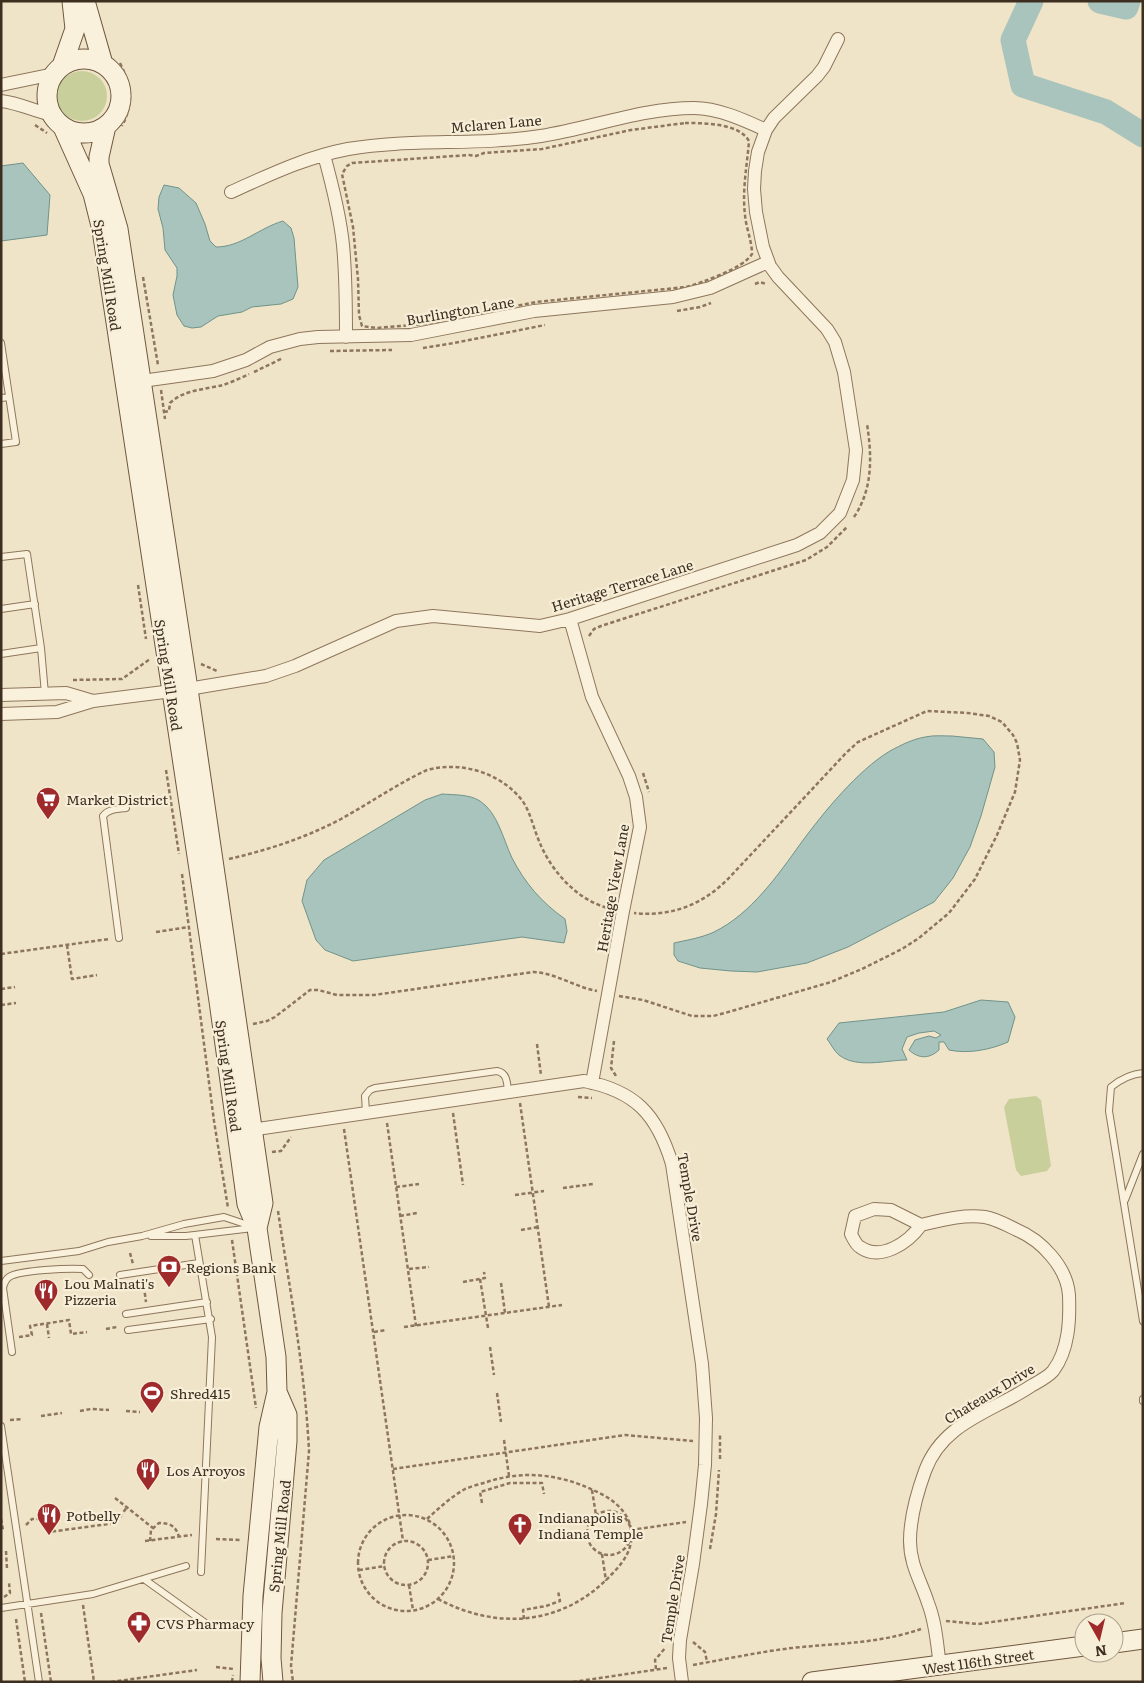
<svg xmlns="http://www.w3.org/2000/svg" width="1144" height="1683" font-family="Literata,serif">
  <rect width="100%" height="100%" fill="#f0e4c8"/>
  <!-- green -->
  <path fill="#c9cf9b" d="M57 96a25 25 0 1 1 50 0a25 25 0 1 1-50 0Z
    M1036,1096L1041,1100L1051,1166L1047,1171L1021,1176L1016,1170L1004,1107L1009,1099Z"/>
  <!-- water -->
  <path fill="#a9c4bc" stroke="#6f938a" d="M23,163L50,195L47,235L1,241V166Z
    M164,185L179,188L196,203L205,224L210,241L216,247C241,247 259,228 283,221L291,228L294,238L298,287L293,299L281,304L252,307L242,312L218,316L201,327L192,328L184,326L177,315L173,295L177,276V268L165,250L163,228L158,209L159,197Z
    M952,736L983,739L994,752L995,767L981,816L970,847L953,878L934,902L848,947L807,963L757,972L731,971L700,968L678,961L674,955V943C687,940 701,938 714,932C751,914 778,875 801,843C823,813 858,770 890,751C901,745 913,739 925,737C934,735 943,736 952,736Z
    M442,794C454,795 469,794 480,801C498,813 503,839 512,858C525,883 541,902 565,919L567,931L564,943L522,937L353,961L325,950L316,940L302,901L307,880L324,860L425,800Z
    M981,1000L1008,1002L1015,1017L1008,1042C990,1050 968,1054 949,1050L944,1042H939V1050C929,1059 919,1059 909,1050L915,1040L929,1036L936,1038L941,1035L934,1031L919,1033L907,1037L902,1049L907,1060C886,1060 857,1069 839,1055C834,1051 831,1044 827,1039L839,1023L944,1012Z"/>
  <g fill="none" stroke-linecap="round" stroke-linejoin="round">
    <!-- river -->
    <path stroke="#a9c4bc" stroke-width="25" d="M1031,1L1013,40L1023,85L1106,112L1143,135
      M1100,1L1126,7L1128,1"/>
    <defs>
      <path id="lane" d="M1,343L16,442L1,444
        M1,398L9,397
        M1,557L27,554L41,648L45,694
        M1,609L35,604
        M1,654L41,648
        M119,938L103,816C108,809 118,809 126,808
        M1143,1073C1130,1074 1121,1079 1111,1087L1109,1111L1143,1321
        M366,1112L365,1096L370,1090L375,1088L497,1071C507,1073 507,1082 508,1091
        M1125,1200L1143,1154
        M195,1235L212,1337L201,1572
        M151,1236H186L253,1228
        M1,1261L79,1251L108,1242L142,1236L184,1224L224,1217L251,1226
        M120,1275L199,1263
        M126,1314L207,1302
        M128,1330L211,1319
        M12,1352L3,1288C4,1283 5,1280 9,1277C19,1270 70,1268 83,1269L89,1275
        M1143,1399V1401
        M1,1426L39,1682
        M144,1579L211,1627
        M1,1608L93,1594L186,1566"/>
      <path id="street" d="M1,85L54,74
        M1,101C19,103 34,111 52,115
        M324,155C332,184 340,215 343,245C346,276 346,306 346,337
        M231,192C269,175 306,157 348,149C411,138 477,146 541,136C592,128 642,108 694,108C718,108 744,120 766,130
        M135,382L213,371L246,360L270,347L300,339L318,337L411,335L534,311L673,297L710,288L768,262
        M570,619L592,697L629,776L636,797L640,827L623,911L592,1083
        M1,695L66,693L93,701
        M1,714L57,712L93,701L188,689L266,676L295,666L396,621L433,616L540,626L570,619L797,545L820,533L840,513L853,480L856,450L844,372L835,342L827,329L778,277L770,266L763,247L756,212L754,189L755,171L758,152L766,130L774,118L817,76L824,67L838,39
        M244,1131L584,1081C635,1091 657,1114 672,1164L702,1364L706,1418L705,1465L701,1504L693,1564L680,1640L679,1658L682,1682
        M921,1225L891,1210L874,1209L855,1216L851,1234C853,1238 856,1245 860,1247C881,1262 909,1242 921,1225C942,1220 964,1214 985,1217C996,1219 1007,1225 1017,1230C1041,1240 1067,1267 1069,1295C1070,1320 1069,1350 1053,1371C1048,1377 1038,1382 1031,1386C992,1412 943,1422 925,1471C917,1493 910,1518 910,1541C910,1565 921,1581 928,1603C936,1623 937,1645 940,1666"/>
      <path id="secondary" d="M85,1L103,64
        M47 96a37 37 0 1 1 74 0a37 37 0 1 1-74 0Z
        M62,66L75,29L72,1
        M106,126L99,157V164L118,229L188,689L263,1203L257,1228
        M63,127L93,194L102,230L219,1001L247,1204L257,1228L276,1357L277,1392L269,1427L253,1596L250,1682
        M1114,1643L1143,1639
        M273,1682L271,1658L272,1613L287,1441V1415L277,1392
        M812,1682L1084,1646"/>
    </defs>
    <!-- lane casing -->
    <use href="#lane" stroke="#8d765c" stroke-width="8"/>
    <!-- street casing -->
    <use href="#street" stroke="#8d765c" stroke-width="14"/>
    <!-- secondary casing -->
    <use href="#secondary" stroke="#6f573f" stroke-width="21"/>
    <!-- path -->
    <path stroke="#8d765c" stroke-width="2.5" stroke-dasharray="4 2.5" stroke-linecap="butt" d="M120,63C131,85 134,103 122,126
      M685,123C704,123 739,123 749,141C747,166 742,190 745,215C746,228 752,241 752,254C744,268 701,283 686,287L536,302L426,324L376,328L362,326L359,315L358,279L353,227L342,174L347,166L352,163L469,155L476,156L484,153L542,149L631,130Z
      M35,125L47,133
      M143,277L158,365
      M755,284L760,282L766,284
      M677,311L700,307L711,303
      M423,348L454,343L545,325
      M330,351L392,350
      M254,372L283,358
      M161,390L165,419
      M164,412L169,411L170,403C183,390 207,389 223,385C232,382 241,378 249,374
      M854,517C873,489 872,456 867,424
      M138,585L146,639
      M589,636L594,629L601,626L806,560L827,547L848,526
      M201,664L217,671
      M73,680L122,679L150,659
      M166,770L179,854
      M643,773L649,792
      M229,859C268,850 305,838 341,819C370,803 397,784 427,770C460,761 499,772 521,799C530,810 533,827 539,841C551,871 578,902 612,909
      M182,874L214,1121L228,1208
      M156,932L189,927
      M67,945L72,979L97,975
      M1,954L109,939
      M1,989L15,987
      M619,996L643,1000L692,1016H713L725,1013L831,982L862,969L902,949L919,938L949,913L975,879L997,835L1015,792L1020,760L1017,743L1013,735L1002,722L989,716L968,713L927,711L858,742L846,753L728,879C702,905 671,917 634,913
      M1,1005L16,1003
      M253,1024L267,1021L275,1017L310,990H318L337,995H374L533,972C556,973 575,987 597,991
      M614,1041L611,1068L616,1076
      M537,1044L541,1075
      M578,1097L592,1098
      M520,1103L549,1307
      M453,1113L463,1185
      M387,1123L416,1326
      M344,1129L403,1541
      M272,1152L281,1151L291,1137
      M396,1187L419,1184
      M563,1188L593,1184
      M515,1195L544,1191
      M278,1211C290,1291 305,1370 309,1451L291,1666L293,1682
      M400,1216L417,1213
      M521,1230L538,1227
      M232,1240L256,1408
      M130,1253L133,1264
      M409,1269L429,1267
      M480,1279L488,1328
      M143,1280L146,1302
      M463,1282L485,1278L484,1272
      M501,1283L505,1313
      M47,1324L49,1338
      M404,1327L562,1305
      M106,1329L117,1327
      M374,1332L386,1330
      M19,1337L32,1335L30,1326L69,1320L71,1334L87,1332
      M490,1347L494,1375
      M497,1393L501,1422
      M80,1411L91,1409L109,1410
      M126,1411L140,1412
      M41,1416L62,1413
      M10,1420L23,1419
      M504,1440L509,1476
      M720,1459V1435
      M393,1469L625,1435L693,1441
      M592,1490L596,1515
      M115,1498L153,1528
      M482,1503L480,1492L510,1483H542L544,1494
      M587 1533a22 22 0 1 1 44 0a22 22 0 1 1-44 0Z
      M358 1563a48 48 0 1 1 96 0a48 48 0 1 1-96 0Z
      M1,1519L3,1530
      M427,1519C439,1508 451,1497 465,1489C472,1486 480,1484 487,1482C523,1470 559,1474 593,1490C610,1497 628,1510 631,1529C634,1548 624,1562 611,1575C564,1625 498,1631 438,1599
      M26,1525L32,1519H46L49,1532L116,1523L127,1507
      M631,1530L686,1522
      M216,1539L242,1540
      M145,1541L192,1535
      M150,1541L151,1530L159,1523C170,1523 176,1526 179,1537
      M384 1563a22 22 0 1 1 44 0a22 22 0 1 1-44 0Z
      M710,1549L716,1514L719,1470
      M6,1551L7,1569
      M602,1554L606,1581
      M428,1560L454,1556
      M359,1570L385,1566
      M409,1585L413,1610
      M4,1597L10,1593L9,1583
      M83,1605L94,1682
      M41,1613L51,1682
      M16,1619L25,1682
      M524,1619L523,1610L546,1606L560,1601L558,1591
      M946,1621L978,1624L1126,1603
      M693,1642L705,1652L707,1662
      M693,1665C726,1659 759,1652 792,1648C838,1643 877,1644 921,1629
      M216,1667L234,1669
      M656,1669L655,1660L666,1647
      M111,1682L197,1670
      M232,1682L233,1675
      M573,1682L667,1668"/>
    <!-- lane -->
    <use href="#lane" stroke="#faf1dc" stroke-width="6"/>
    <!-- street -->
    <use href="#street" stroke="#faf1dc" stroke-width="12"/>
    <!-- secondary -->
    <use href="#secondary" stroke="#faf1dc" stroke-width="19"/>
  </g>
  <!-- icons -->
  <defs>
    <symbol id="supermarket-pin" viewBox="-11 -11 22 30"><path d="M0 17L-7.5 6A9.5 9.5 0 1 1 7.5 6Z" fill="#9e2a2b" stroke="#f7eed8"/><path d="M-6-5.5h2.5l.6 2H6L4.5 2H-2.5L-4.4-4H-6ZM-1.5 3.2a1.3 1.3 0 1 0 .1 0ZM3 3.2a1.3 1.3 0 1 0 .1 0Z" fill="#fff"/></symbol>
    <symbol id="bank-pin" viewBox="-11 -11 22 30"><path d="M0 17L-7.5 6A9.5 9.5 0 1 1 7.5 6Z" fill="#9e2a2b" stroke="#f7eed8"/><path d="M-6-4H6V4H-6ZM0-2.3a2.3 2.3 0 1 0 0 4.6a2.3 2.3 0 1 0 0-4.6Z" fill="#fff"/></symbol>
    <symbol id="restaurant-pin" viewBox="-11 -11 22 30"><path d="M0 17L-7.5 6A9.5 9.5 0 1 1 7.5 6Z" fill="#9e2a2b" stroke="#f7eed8"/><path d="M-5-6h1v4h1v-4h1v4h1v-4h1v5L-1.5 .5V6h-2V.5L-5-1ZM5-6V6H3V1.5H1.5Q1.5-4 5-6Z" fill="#fff"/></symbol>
    <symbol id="stadium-pin" viewBox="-11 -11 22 30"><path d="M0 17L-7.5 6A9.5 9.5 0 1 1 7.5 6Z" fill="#9e2a2b" stroke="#f7eed8"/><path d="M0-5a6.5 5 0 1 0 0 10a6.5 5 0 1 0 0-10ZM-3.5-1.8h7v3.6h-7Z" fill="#fff"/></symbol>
    <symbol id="church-pin" viewBox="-11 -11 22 30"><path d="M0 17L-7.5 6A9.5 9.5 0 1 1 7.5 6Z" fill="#9e2a2b" stroke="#f7eed8"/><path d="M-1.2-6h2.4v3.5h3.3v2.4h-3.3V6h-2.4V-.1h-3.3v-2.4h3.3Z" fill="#fff"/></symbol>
    <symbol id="pharmacy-pin" viewBox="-11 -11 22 30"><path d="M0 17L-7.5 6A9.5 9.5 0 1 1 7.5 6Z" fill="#9e2a2b" stroke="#f7eed8"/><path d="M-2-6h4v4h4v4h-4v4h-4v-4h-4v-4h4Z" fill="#fff"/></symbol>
  </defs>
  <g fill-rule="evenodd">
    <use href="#supermarket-pin" x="34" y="785" width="28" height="38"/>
    <use href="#bank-pin" x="155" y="1253" width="28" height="38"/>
    <use href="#restaurant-pin" x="32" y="1277" width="28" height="38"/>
    <use href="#stadium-pin" x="138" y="1379" width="28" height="38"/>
    <use href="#restaurant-pin" x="134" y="1456" width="28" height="38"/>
    <use href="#restaurant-pin" x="35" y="1501" width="28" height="38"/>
    <use href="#church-pin" x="506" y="1511" width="28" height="38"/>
    <use href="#pharmacy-pin" x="125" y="1609" width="28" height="38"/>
  </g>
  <g text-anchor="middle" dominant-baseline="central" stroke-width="4.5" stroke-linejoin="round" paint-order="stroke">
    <!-- street labels -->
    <g font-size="14" fill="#3d2e20" stroke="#f7eed8">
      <text transform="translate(496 123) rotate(-5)">Mclaren Lane</text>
      <text transform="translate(108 275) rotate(81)">Spring Mill Road</text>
      <text transform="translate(460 310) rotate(-10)">Burlington Lane</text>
      <text transform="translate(622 585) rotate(-17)">Heritage Terrace Lane</text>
      <text transform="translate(169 675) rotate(81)">Spring Mill Road</text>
      <text transform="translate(612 888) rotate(-80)">Heritage View Lane</text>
      <text transform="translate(229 1076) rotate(82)">Spring Mill Road</text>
      <text transform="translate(691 1197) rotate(80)">Temple Drive</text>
      <text transform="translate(989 1393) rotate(-31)">Chateaux Drive</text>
      <text transform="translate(279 1536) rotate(-84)">Spring Mill Road</text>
      <text transform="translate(672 1599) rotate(-81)">Temple Drive</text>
      <text transform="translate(978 1661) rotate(-8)">West 116th Street</text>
    </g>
    <!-- poi labels -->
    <g font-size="14" fill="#3d2e20" stroke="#f7eed8" text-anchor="start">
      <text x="66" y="799">Market District</text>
      <text x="186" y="1267">Regions Bank</text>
      <text x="64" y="1283">Lou Malnati's<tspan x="64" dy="16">Pizzeria</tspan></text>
      <text x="170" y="1393">Shred415</text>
      <text x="166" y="1470">Los Arroyos</text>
      <text x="66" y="1515">Potbelly</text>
      <text x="538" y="1517">Indianapolis<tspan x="538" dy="16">Indiana Temple</tspan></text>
      <text x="156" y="1623">CVS Pharmacy</text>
    </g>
  </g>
  <!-- border -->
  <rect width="1144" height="1683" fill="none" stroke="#3d2e20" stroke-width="5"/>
  <!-- north arrow -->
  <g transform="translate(1099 1638) rotate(172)"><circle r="24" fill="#f7eed8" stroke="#ada18e"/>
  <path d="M0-4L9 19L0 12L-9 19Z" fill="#9e2a2b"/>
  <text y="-8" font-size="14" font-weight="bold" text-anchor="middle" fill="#3d2e20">N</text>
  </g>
</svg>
